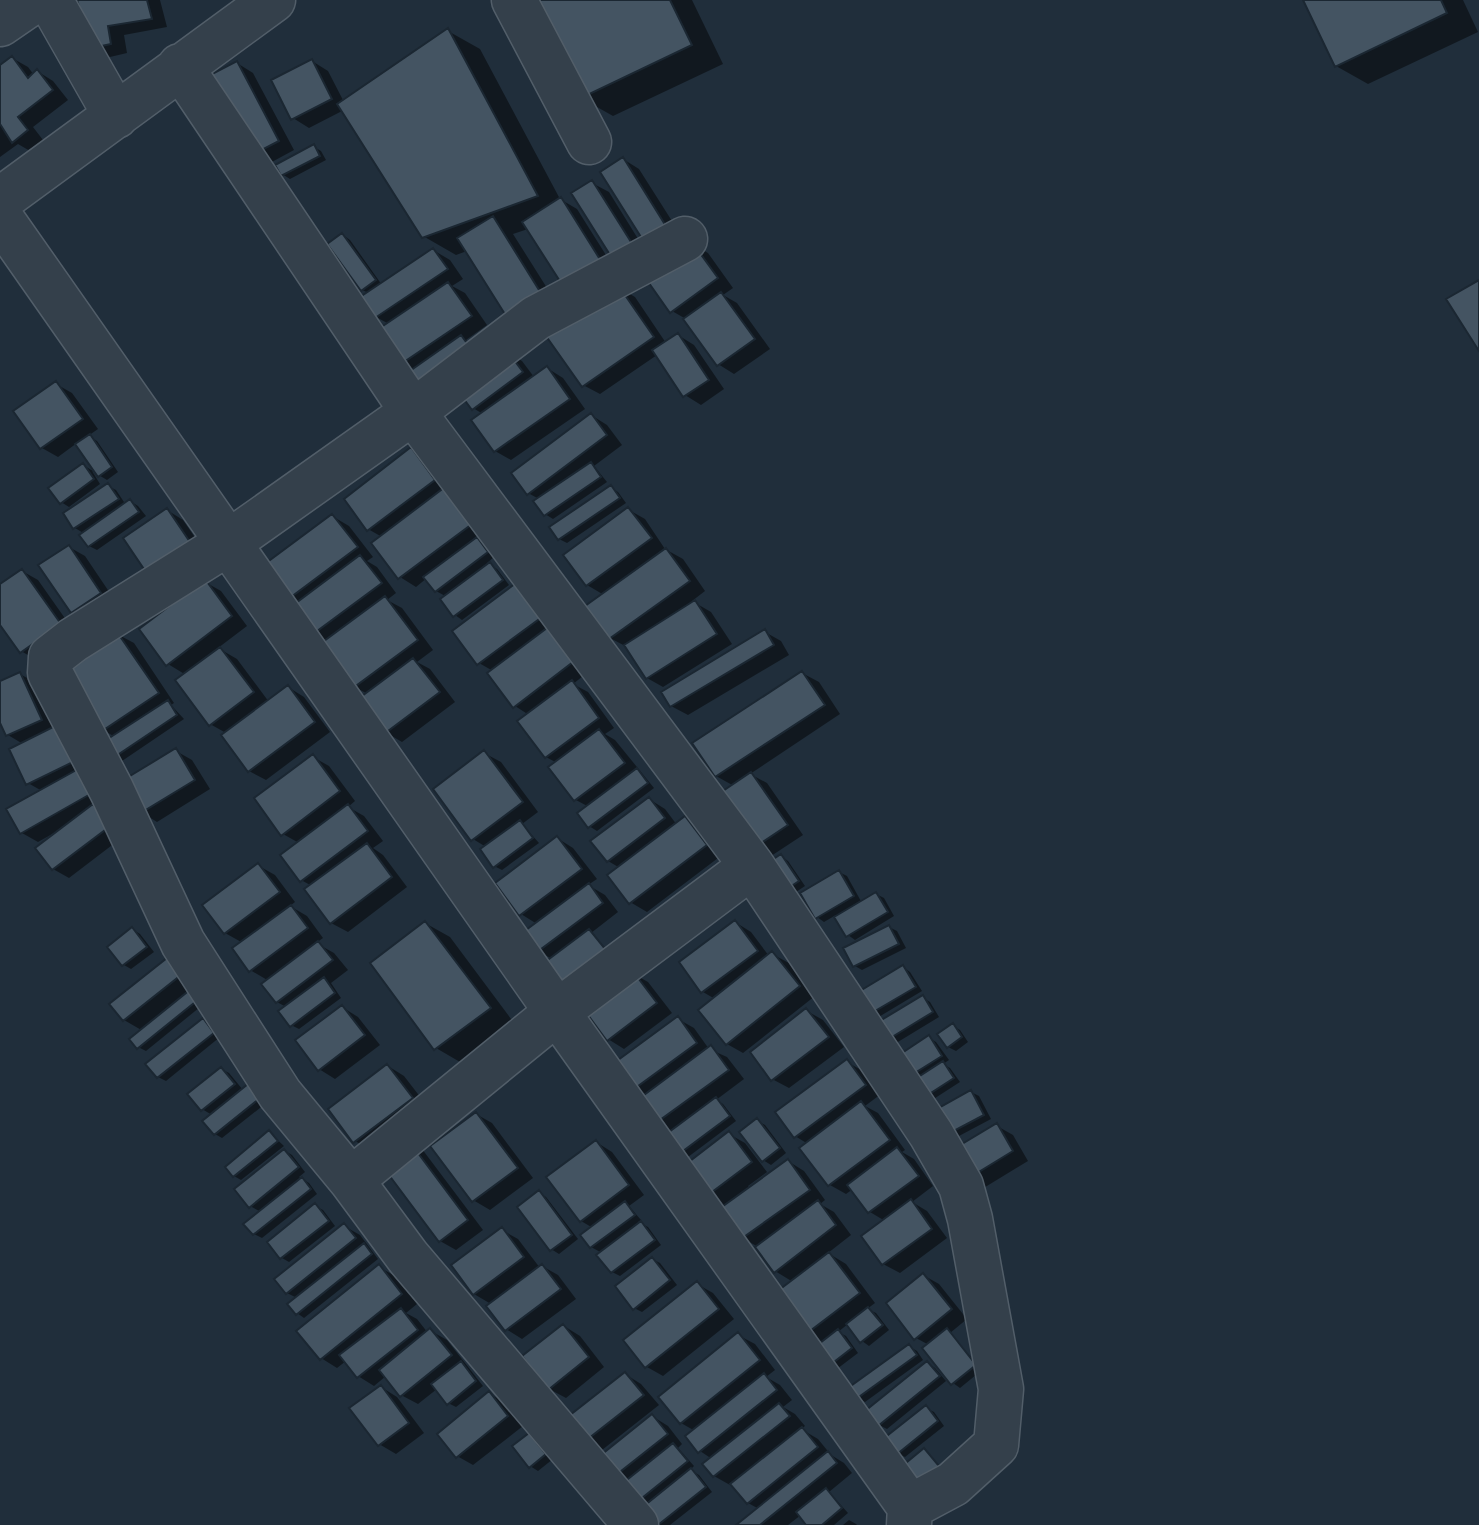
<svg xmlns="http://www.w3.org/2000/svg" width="1479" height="1525" font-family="'Noto Sans',sans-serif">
  <rect width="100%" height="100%" fill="#202e3b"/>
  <!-- shadow -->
  <path fill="#0007" d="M79,0H160L167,27L124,35L127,53L110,57L94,47Z
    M534,0H692L723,64L613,116L581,98Z
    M1305,0H1463L1478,32L1368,84L1336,66Z
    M448,31L480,49L560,199L577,209L616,271L528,229L513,234L559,307L467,251L456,255L423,236L344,110L309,128L293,118L312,61L328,71L344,102Z
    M12,58L28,67L34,75L37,71L53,81L68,100L33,127L43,140L30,151L18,144L0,157V68Z
    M237,63L253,73L294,150L270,163L212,76Z
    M314,147L321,151L326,160L290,179L282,174Z
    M623,159L639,169L684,240L664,253Z
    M592,183L609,192L653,263L635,274Z
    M343,235L350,240L382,285L433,250L450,260L463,279L452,286L465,293L487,325L466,340L480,358L411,375L389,324L376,317L369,293L362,290Z
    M692,244L708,253L733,288L723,295L737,303L770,349L734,374L718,364L686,319L672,311Z
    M618,287L635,297L666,343L678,335L694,345L724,389L701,405L685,395L657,355L600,394L583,385Z
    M506,351L522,361L534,377L547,368L563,378L585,409L511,460L495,451L483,414L473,408Z
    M56,384L72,393L98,429L88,436L97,441L118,472L107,480L92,471L100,484L69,507L61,502L83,465L98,474L77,443L58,457L42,448Z
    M591,415L607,425L622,445L594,466L607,482L553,519L545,514L539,499L528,493Z
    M411,450L428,459L487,534L479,540L485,544L494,557L487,563L497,569L509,585L462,620L455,615L447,597L436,591L427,578L416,587L400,577L382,537L368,529Z
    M108,486L116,490L126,505L130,501L138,506L146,516L97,550L89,546L85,534L75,528Z
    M611,488L618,492L626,503L567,543L559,539Z
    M167,510L183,520L209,558L151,577Z
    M629,510L645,519L665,549L683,559L705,591L692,601L711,612L732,644L663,687L647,678L627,647L610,638L604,595L587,585Z
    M332,516L349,526L373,557L367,561L377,567L396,593L387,600L402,608L433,650L417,662L430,669L455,702L402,742L385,732L368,694L354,687L285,602Z
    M69,547L85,556L116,602L89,621L73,612L41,566Z
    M22,571L38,580L76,634L38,661L21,651L0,621V586Z
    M205,582L221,591L247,626L218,648L237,659L269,702L288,687L304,697L330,732L266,780L249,771L226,733L210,724L186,675L168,664Z
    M516,585L588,672L573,684L588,692L614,728L605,734L615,740L654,788L597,831L589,826V807L576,800L557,763L546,757L529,715L515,706L493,671L479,663Z
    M765,632L781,641L789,655L688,715L671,706Z
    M117,634L134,643L174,703L171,705L184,719L122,761L114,756L115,737L103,730Z
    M802,673L819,682L840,714L750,774L767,783L803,835L768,858L734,786L716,776Z
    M20,674L36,683L124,836L69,878L53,869L54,833L38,842L22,833L42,791L28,783L23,744L8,735L0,718V683Z
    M176,751L192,760L210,789L157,822L141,812Z
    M484,753L501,762L538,812L522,824L539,843L502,870L494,866L486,847L473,839Z
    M313,757L329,766L355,801L348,807L364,816L383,841L373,848L383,855L407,887L348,932L331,923L312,886L301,880L299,843L283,834Z
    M649,799L665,809L677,825L685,819L701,828L722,855L647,912L630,902L620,868L608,861Z
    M557,838L573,848L597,879L588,885L605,895L618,912L591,933L612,955L552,959L538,951L537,924L521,914Z
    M781,856L788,861L805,886L790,896Z
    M259,866L275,875L295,902L290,906L307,916L323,938L316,943L334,953L348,970L331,983L341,998L299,1029L291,1025L286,1007L277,1002L269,981L250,970L243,943L225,933Z
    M839,872L847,876L862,903L876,894L884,898L894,916L855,940L848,935L836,915L824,922L817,917Z
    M735,922L751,932L769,956L772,954L789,963L815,996L743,1053L727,1044L715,999L703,992L682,963Z
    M425,923L450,937L514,1023L460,1062L436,1048Z
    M889,927L897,931L906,948L862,970L855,966Z
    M132,929L140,934L154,952L131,969L124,965Z
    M167,960L205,1003L146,1051L138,1047L143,1031L124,1020L112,1004Z
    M903,967L910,972L922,991L872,1021L865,1017Z
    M632,973L648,982L672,1013L624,1049L608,1039Z
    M923,998L930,1002L939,1017L888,1048L880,1043Z
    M342,1007L358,1017L380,1045L335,1079L319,1069Z
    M807,1011L823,1020L844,1047L789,1088L772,1079Z
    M678,1019L694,1028L709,1049L727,1057L744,1079L716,1100L723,1104L736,1121L688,1157L681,1152L671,1133L655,1123L647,1095L635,1088Z
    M203,1021L210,1025L220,1037L166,1081L158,1077Z
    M953,1026L960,1030L968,1042L956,1051L948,1047Z
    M929,1038L936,1042L949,1060L943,1064L950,1068L960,1082L929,1102L912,1084Z
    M847,1062L863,1071L881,1094L865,1106L878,1113L905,1150L902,1152L914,1159L933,1186L912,1202L927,1211L947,1238L900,1273L883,1264L885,1221L870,1212L853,1189L846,1194L830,1185L802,1148L808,1144L795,1136Z
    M388,1066L404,1076L428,1107L371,1150L355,1141Z
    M221,1069L229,1073L243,1090L265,1104L222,1138L215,1134L212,1115L202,1109Z
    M971,1092L979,1096L991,1119L959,1136L952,1132Z
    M476,1114L492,1123L533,1178L490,1210L473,1200Z
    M758,1121L765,1125L786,1153L771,1165L763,1160Z
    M997,1126L1013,1135L1028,1161L982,1189L966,1179Z
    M270,1133L284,1146L241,1180L234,1176Z
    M729,1134L745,1143L767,1172L748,1186L750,1189L788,1161L804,1171L825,1200L820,1204L834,1212L851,1235L828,1253L846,1264L875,1303L867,1309L876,1313L889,1330L869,1346L862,1341L848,1324L838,1332L846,1336L858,1353L829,1375L824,1343L807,1333L793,1282L775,1271L758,1247L743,1238L725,1207L705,1196Z
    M596,1142L612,1152L644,1195L629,1206L641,1220L638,1222L648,1227L661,1245L620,1276L612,1272L602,1253L591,1247L593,1228L581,1221Z
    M422,1149L483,1230L456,1250L440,1241L379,1160Z
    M285,1151L292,1155L305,1172L299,1177L309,1183L317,1194L262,1238L254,1234L261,1212L250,1206Z
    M539,1193L546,1197L578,1239L559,1254L551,1249Z
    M315,1206L323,1210L335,1226L289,1262L282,1258L269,1242Z
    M344,1226L360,1235L378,1259L304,1318L297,1313V1298L287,1293Z
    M502,1230L518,1239L540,1268L542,1266L558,1275L576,1299L522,1339L506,1329L491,1304L474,1294Z
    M652,1259L660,1263L677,1285L642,1312L634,1308Z
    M379,1267L395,1276L417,1304L406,1313L417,1319L428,1333L431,1331L447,1340L483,1386L456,1407L448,1403L437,1389L418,1404L401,1395L386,1376L374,1386L358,1376L346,1361L337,1368L321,1358Z
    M923,1275L939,1284L967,1319L950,1333L982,1370L960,1388L953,1383L929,1345L916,1338Z
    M697,1284L713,1293L734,1319L663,1376L647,1367L626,1340Z
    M564,1326L580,1336L604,1367L566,1398L549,1389Z
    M738,1335L755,1344L775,1370L766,1377L780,1385L792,1400L783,1407L795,1414L805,1426L801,1429L818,1439L831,1455L844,1463L852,1473L829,1492L848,1513L834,1525H809L801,1515L788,1525H739L759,1509L748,1503L732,1484L730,1485L714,1476L712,1459L700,1451L695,1431L681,1423Z
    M910,1347L917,1351L923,1360L865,1402L857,1398Z
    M927,1363L935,1368L946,1381L887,1429L879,1425Z
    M625,1374L641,1384L659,1405L602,1450L586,1441Z
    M381,1387L397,1397L424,1433L396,1454L379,1444Z
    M490,1394L506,1403L523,1426L473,1465L457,1456Z
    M926,1408L934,1412L944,1426L905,1457L897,1453Z
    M652,1416L668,1426L682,1444L678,1448L694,1466L690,1470L699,1475L712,1492L670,1525H654L629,1481L618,1474Z
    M530,1435L537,1439L553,1459L538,1471L530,1466Z
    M849,1520L856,1524L857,1525H843Z"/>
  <!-- building -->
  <path fill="#445462" stroke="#1b2732" stroke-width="2" d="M77,0H147L152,19L108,26L111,44L92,48Z
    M532,0H670L692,45L579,99Z
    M1303,0H1441L1447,13L1335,67Z
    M448,28L538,196L422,238L337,104Z
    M12,56L28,78L37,69L53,90L18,117L28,130L12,143L0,124V65Z
    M312,59L332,99L291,120L271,80Z
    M237,61L279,141L252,155L210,75Z
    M314,144L320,156L281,176L275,165Z
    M623,157L669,231L646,245L600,172Z
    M592,180L638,253L617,266L571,193Z
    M561,197L601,261L563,286L522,222Z
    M493,216L544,298L508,319L457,238Z
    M342,233L376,280L361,291L327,244Z
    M692,242L718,278L670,313L644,276Z
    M433,248L448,269L375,318L360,297Z
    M1479,280V351L1446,299Z
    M448,282L472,316L395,368L371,334Z
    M618,285L654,337L582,387L546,336Z
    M721,292L755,339L717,366L683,319Z
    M678,333L709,380L683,397L652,350Z
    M461,335L474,353L419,390L407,373Z
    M506,349L523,372L472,410L455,387Z
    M547,366L570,399L494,452L471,420Z
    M56,381L83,419L40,449L13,411Z
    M591,413L607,435L527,495L511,473Z
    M90,434L112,467L98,477L75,444Z
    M411,447L435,480L367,531L344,499Z
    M591,462L601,477L544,516L533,501Z
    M83,463L94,479L60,504L48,488Z
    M108,483L119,499L73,529L63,513Z
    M611,485L620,498L558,540L549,527Z
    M445,487L472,524L398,579L371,543Z
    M130,499L139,512L88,547L79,535Z
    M628,507L652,538L586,586L563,555Z
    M167,508L194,548L150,578L123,538Z
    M332,514L358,547L283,603L258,569Z
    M477,537L488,552L435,592L423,577Z
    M69,545L101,593L71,613L38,565Z
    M666,548L690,581L609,639L585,606Z
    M360,555L382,583L309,637L288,609Z
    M490,562L503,580L453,617L440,599Z
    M22,569L61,624L20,653L0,625V584Z
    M205,579L232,616L166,666L139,629Z
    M516,583L542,617L477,665L452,631Z
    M385,596L418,640L353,688L320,644Z
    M695,600L717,634L646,679L624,645Z
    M547,628L573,662L513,708L487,673Z
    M765,629L774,645L670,707L661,692Z
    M117,632L159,693L102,731L61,669Z
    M220,647L254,692L209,726L175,680Z
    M413,658L440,692L384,734L358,699Z
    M802,671L825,705L715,777L692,743Z
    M20,672L42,720L6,736L0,723V681Z
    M572,680L599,718L545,758L517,721Z
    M288,685L315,722L248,772L221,735Z
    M168,700L177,715L113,758L103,742Z
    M59,724L77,760L26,785L9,749Z
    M599,729L625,763L574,801L548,767Z
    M176,748L195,780L139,814L120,782Z
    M484,750L523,802L471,841L433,789Z
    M313,754L340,791L281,836L254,798Z
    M80,768L94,792L20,834L6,809Z
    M637,768L648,783L588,828L577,813Z
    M751,772L788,825L751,850L714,797Z
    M649,797L665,818L607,862L590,841Z
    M93,804L109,827L52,870L35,848Z
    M348,804L368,831L300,882L280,855Z
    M685,816L707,845L629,904L607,875Z
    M520,820L533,838L493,868L480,849Z
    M557,836L582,869L519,916L495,883Z
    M367,843L392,877L330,924L304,889Z
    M781,854L799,881L781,893L763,866Z
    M258,863L280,892L224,934L202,905Z
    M839,870L854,896L815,919L800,893Z
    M589,883L603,903L537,952L522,933Z
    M876,892L888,912L846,937L834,917Z
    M291,905L308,928L249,972L232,948Z
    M735,920L758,951L701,993L679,962Z
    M425,921L491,1008L434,1050L370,963Z
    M889,925L899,944L853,967L843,948Z
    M132,927L147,947L122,966L107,947Z
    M589,929L606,950L561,984L545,962Z
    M318,941L333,960L276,1003L261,984Z
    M772,951L800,986L726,1045L698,1010Z
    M167,958L181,975L123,1021L109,1004Z
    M903,965L916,987L863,1018L850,997Z
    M632,970L657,1003L607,1041L582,1007Z
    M324,977L335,993L290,1027L278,1011Z
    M191,989L199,999L137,1049L129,1039Z
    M923,995L933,1012L879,1045L868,1028Z
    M342,1005L365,1035L318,1071L295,1040Z
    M806,1008L829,1037L771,1081L750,1052Z
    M678,1016L697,1043L634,1089L614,1063Z
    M203,1018L214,1033L157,1078L145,1064Z
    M953,1023L962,1037L947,1048L937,1034Z
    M929,1035L942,1056L902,1081L890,1061Z
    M711,1045L729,1070L653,1125L636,1101Z
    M847,1059L866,1085L794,1138L775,1112Z
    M943,1061L954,1078L920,1100L909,1083Z
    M387,1064L413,1098L353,1143L328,1109Z
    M221,1067L235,1084L201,1111L187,1094Z
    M248,1084L259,1099L214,1135L202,1121Z
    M971,1090L984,1115L950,1133L937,1109Z
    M716,1097L730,1116L679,1154L665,1135Z
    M861,1101L890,1140L828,1186L799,1148Z
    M476,1112L518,1168L472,1202L430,1146Z
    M757,1118L780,1148L762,1162L739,1132Z
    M997,1123L1013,1151L964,1181L947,1153Z
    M269,1130L278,1141L233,1177L225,1167Z
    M729,1131L752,1162L704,1198L681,1168Z
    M406,1137L468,1220L439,1242L377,1159Z
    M596,1140L629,1185L580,1222L546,1177Z
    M897,1147L919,1176L868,1213L847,1185Z
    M284,1149L299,1167L249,1208L234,1189Z
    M788,1159L810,1190L741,1239L719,1209Z
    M302,1177L311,1189L253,1235L243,1224Z
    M539,1190L572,1235L550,1251L517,1207Z
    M911,1199L932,1229L882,1265L861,1236Z
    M818,1200L836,1225L774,1273L755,1247Z
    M625,1201L635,1215L590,1248L580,1235Z
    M315,1203L329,1221L280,1259L267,1242Z
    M641,1221L655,1240L611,1273L596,1255Z
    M344,1223L356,1238L286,1294L274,1279Z
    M502,1227L524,1257L473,1295L451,1265Z
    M364,1243L372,1254L296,1315L287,1304Z
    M829,1252L860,1293L806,1334L775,1293Z
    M652,1257L670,1280L633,1310L615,1286Z
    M379,1264L402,1294L320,1360L296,1331Z
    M542,1264L561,1289L505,1331L486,1306Z
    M923,1273L952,1309L914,1340L886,1303Z
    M697,1281L719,1309L645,1368L623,1340Z
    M868,1307L883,1325L860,1343L846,1324Z
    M401,1308L418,1330L357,1378L339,1355Z
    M563,1324L589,1357L548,1390L522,1356Z
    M430,1328L452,1355L400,1397L379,1370Z
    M947,1328L976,1365L951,1385L922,1348Z
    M838,1329L852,1348L821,1372L806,1354Z
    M738,1332L760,1360L680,1424L658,1397Z
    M909,1344L917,1355L856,1399L848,1388Z
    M461,1361L476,1381L447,1405L431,1384Z
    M927,1361L940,1376L878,1426L865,1411Z
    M625,1372L644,1395L584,1442L565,1419Z
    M764,1373L777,1390L698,1453L685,1436Z
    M381,1385L409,1423L378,1446L349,1408Z
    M489,1391L508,1416L456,1458L437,1434Z
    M779,1403L790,1416L713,1477L702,1464Z
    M926,1405L938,1421L896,1455L883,1439Z
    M652,1414L668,1434L616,1475L601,1455Z
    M802,1427L818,1447L747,1504L730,1484Z
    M529,1433L546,1454L529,1468L512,1446Z
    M673,1443L688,1461L637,1502L623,1483Z
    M924,1448L939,1466L910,1490L895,1472Z
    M828,1451L837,1463L760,1525H736Z
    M691,1468L706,1487L658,1525H652L639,1510Z
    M826,1488L842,1508L822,1525H806L796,1512Z"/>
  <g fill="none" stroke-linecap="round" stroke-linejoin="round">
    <defs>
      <path id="minor" d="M50,0L116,116
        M514,0L589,142
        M0,24L35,0
        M180,66L413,412L752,866L931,1134L961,1186L970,1219L1001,1389L996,1445L953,1484L910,1507
        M0,200L273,0
        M0,217L557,1012L910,1507L909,1525
        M351,1180L557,1012L752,866
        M636,1525L408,1257L351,1180L280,1094L183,943L112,791L50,673L51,657L73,640L228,543L413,412L536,318L685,239"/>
    </defs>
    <!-- minor casing -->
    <use href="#minor" stroke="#525e69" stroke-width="47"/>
    <!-- minor -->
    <use href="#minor" stroke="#34404b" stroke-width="44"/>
  </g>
</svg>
